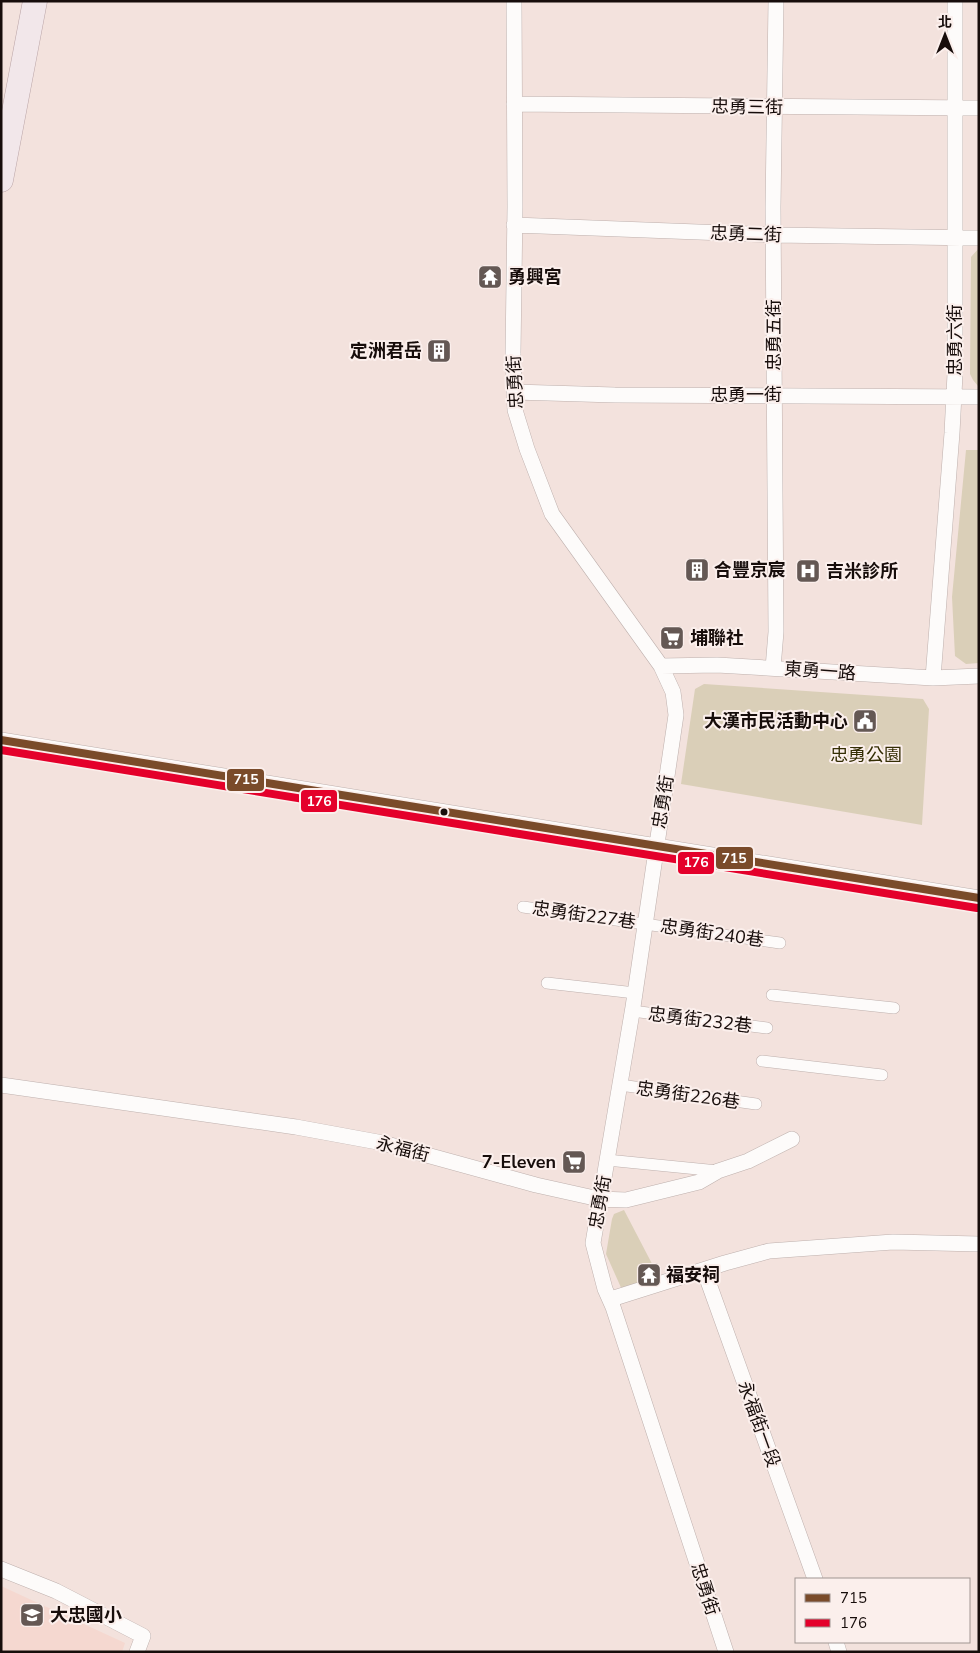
<svg xmlns="http://www.w3.org/2000/svg" width="980" height="1653" font-family="'Nunito Sans','Noto Sans TC',sans-serif">
  <rect width="100%" height="100%" fill="#f3e2dd"/>
  <!-- built -->
  <path fill="#f5d8d0" d="M1,1586L125,1643L122,1652H1Z"/>
  <!-- green -->
  <path fill="#dacfb8" d="M979,248V386H978L973,380L970,374L971,257Z
    M966,450H979V663L966,664L955,656L952,597Z
    M704,684L923,699L929,709L922,825L681,784L695,689Z
    M624,1210L661,1281L623,1292L606,1254L612,1219L614,1214Z"/>
  <g fill="none" stroke-linecap="round" stroke-linejoin="round">
    <defs>
      <path id="pedestrian" d="M523,907L780,943
        M547,983L635,993
        M772,995L894,1008
        M632,1011L767,1028
        M762,1061L882,1075
        M620,1085L756,1104
        M607,1160L718,1171"/>
      <path id="minor" d="M514,1L515,207L513,354L515,410L527,449L552,514L661,666L673,692L676,715L633,1007L593,1243L605,1289L613,1307L726,1652
        M514,104L979,108
        M514,225L774,235L979,238
        M514,392L615,395L979,397
        M661,666L717,665L933,678L979,676
        M773,668L776,632L773,207L776,1
        M933,678L952,433L955,374V1
        M1,740L979,898
        M1,1085L296,1127L383,1143L536,1185L599,1199L626,1200L699,1182L718,1171L748,1161L792,1139
        M704,1270L815,1579
        M611,1299L725,1263L769,1251L893,1242L979,1244
        M1,1569L56,1591L143,1636L137,1652
        M836,1642L839,1652"/>
      <path id="primary" d="M1,180L35,1"/>
    </defs>
    <!-- pedestrian casing -->
    <use href="#pedestrian" stroke="#beb0ad" stroke-width="12"/>
    <!-- minor casing -->
    <use href="#minor" stroke="#beb0ad" stroke-width="16"/>
    <!-- primary casing -->
    <use href="#primary" stroke="#b9a3a5" stroke-width="25"/>
    <!-- pedestrian -->
    <use href="#pedestrian" stroke="#fdfbfa" stroke-width="11"/>
    <!-- minor -->
    <use href="#minor" stroke="#fdfbfa" stroke-width="15"/>
    <!-- primary -->
    <use href="#primary" stroke="#f2e7ea" stroke-width="24"/>
    <defs>
      <path id="bus-1" d="M1,740L979,898"/>
      <path id="bus-2" d="M1,750L977,908"/>
    </defs>
    <!-- bus-1 casing -->
    <use href="#bus-1" stroke="#fbefec" stroke-width="11"/>
    <!-- bus-2 casing -->
    <use href="#bus-2" stroke="#fbefec" stroke-width="11"/>
    <!-- bus-1 -->
    <use href="#bus-1" stroke="#7a4b2a" stroke-width="8"/>
    <!-- bus-2 -->
    <use href="#bus-2" stroke="#e4002b" stroke-width="8"/>
  </g>
  <!-- icons -->
  <defs>
    <symbol id="temple-square" viewBox="-11 -11 22 22"><rect x="-9" y="-9" width="18" height="18" rx="4" fill="#645854" stroke="#fbefec"/><path d="M0-6L5-2H3V0L6.5 2.5H4V6H1.5V3h-3V6H-4V2.5H-6.5L-3 0V-2H-5Z" fill="#fff"/></symbol>
    <symbol id="building-square" viewBox="-11 -11 22 22"><rect x="-9" y="-9" width="18" height="18" rx="4" fill="#645854" stroke="#fbefec"/><path d="M-4-6H4V6H1V3H-1V6H-4ZM-2.5-4.3h1.7v1.8h-1.7ZM.8-4.3h1.7v1.8H.8ZM-2.5-1h1.7V.8h-1.7ZM.8-1h1.7V.8H.8Z" fill="#fff"/></symbol>
    <symbol id="hospital-square" viewBox="-11 -11 22 22"><rect x="-9" y="-9" width="18" height="18" rx="4" fill="#645854" stroke="#fbefec"/><path d="M-5-5h3v3.5h4V-5h3V5h-3V1.5h-4V5h-3Z" fill="#fff"/></symbol>
    <symbol id="supermarket-square" viewBox="-11 -11 22 22"><rect x="-9" y="-9" width="18" height="18" rx="4" fill="#645854" stroke="#fbefec"/><path d="M-6-5.5h2.5l.6 2H6L4.5 2H-2.5L-4.4-4H-6ZM-1.5 3.2a1.3 1.3 0 1 0 .1 0ZM3 3.2a1.3 1.3 0 1 0 .1 0Z" fill="#fff"/></symbol>
    <symbol id="civic-square" viewBox="-11 -11 22 22"><rect x="-9" y="-9" width="18" height="18" rx="4" fill="#645854" stroke="#fbefec"/><path d="M-.6-6.5H3V-4.5H.6V-3L4-1V1h2V6H-6V1h2V-1L-.6-3ZM-1.2 2.5V6h2.4V2.5Z" fill="#fff"/></symbol>
    <symbol id="school-square" viewBox="-11 -11 22 22"><rect x="-9" y="-9" width="18" height="18" rx="4" fill="#645854" stroke="#fbefec"/><path d="M0-5L7-2L0 1L-7-2ZM-4 1L0 2.5L4 1V4Q0 6-4 4Z" fill="#fff"/></symbol>
  </defs>
  <g fill-rule="evenodd">
    <use href="#temple-square" x="476" y="263" width="28" height="28"/>
    <use href="#building-square" x="425" y="337" width="28" height="28"/>
    <use href="#building-square" x="683" y="556" width="28" height="28"/>
    <use href="#hospital-square" x="794" y="557" width="28" height="28"/>
    <use href="#supermarket-square" x="658" y="624" width="28" height="28"/>
    <use href="#civic-square" x="851" y="707" width="28" height="28"/>
    <use href="#supermarket-square" x="560" y="1148" width="28" height="28"/>
    <use href="#temple-square" x="635" y="1261" width="28" height="28"/>
    <use href="#school-square" x="18" y="1601" width="28" height="28"/>
  </g>
  <!-- markers -->
  <circle fill="#170d0b" stroke="#fbefec" stroke-width="2" cx="444" cy="812" r="4.5"/>
  <g text-anchor="middle" dominant-baseline="central" stroke-width="4" stroke-linejoin="round" paint-order="stroke">
    <!-- street labels -->
    <g font-size="18" fill="#170d0b" stroke="#fbefec">
      <text transform="translate(747 107) rotate(1)">忠勇三街</text>
      <text transform="translate(746 234) rotate(2)">忠勇二街</text>
      <text transform="translate(774 335) rotate(-90)">忠勇五街</text>
      <text transform="translate(955 340) rotate(-90)">忠勇六街</text>
      <text transform="translate(515 382) rotate(-93)">忠勇街</text>
      <text x="746" y="395">忠勇一街</text>
      <text transform="translate(820 671) rotate(4)">東勇一路</text>
      <text transform="translate(663 802) rotate(-81)">忠勇街</text>
      <text transform="translate(584 915) rotate(8)">忠勇街227巷</text>
      <text transform="translate(712 933) rotate(8)">忠勇街240巷</text>
      <text transform="translate(700 1020) rotate(7)">忠勇街232巷</text>
      <text transform="translate(688 1095) rotate(8)">忠勇街226巷</text>
      <text transform="translate(403 1149) rotate(14)">永福街</text>
      <text transform="translate(600 1202) rotate(-80)">忠勇街</text>
      <text transform="translate(759 1424) rotate(70)">永福街一段</text>
      <text transform="translate(705 1589) rotate(72)">忠勇街</text>
    </g>
    <!-- poi labels -->
    <g font-size="18" font-weight="bold" fill="#170d0b" stroke="#fbefec" text-anchor="start">
      <text x="508" y="277">勇興宮</text>
      <text x="422" y="351" text-anchor="end">定洲君岳</text>
      <text x="714" y="570">合豐京宸</text>
      <text x="826" y="571">吉米診所</text>
      <text x="690" y="638">埔聯社</text>
      <text x="848" y="721" text-anchor="end">大漢市民活動中心</text>
      <text x="556" y="1162" text-anchor="end">7-Eleven</text>
      <text x="666" y="1275">福安祠</text>
      <text x="50" y="1615">大忠國小</text>
    </g>
    <!-- park labels -->
    <g font-size="18" fill="#342e04" stroke="#fbefec">
      <text x="866" y="755">忠勇公園</text>
    </g>
  </g>
  <g stroke="#fbefec" stroke-width="2">
    <rect x="226" y="768" width="39" height="24" rx="5" fill="#7a4b2a"/>
    <rect x="300" y="789" width="38" height="24" rx="5" fill="#e4002b"/>
    <rect x="715" y="846" width="39" height="24" rx="5" fill="#7a4b2a"/>
    <rect x="677" y="851" width="38" height="24" rx="5" fill="#e4002b"/>
  </g>
  <g font-size="14" text-anchor="middle" font-weight="bold" fill="#fff">
    <text x="246" y="784">715</text>
    <text x="319" y="806">176</text>
    <text x="734" y="863">715</text>
    <text x="696" y="867">176</text>
  </g>
  <!-- border -->
  <rect width="980" height="1653" fill="none" stroke="#170d0b" stroke-width="5"/>
  <!-- legend -->
  <rect x="795" y="1578" width="175" height="65" fill="#fbefec" stroke="#a09592"/>
  <rect x="805" y="1594" width="25" height="8" fill="#7a4b2a" stroke="#a09592"/>
  <text x="840" y="1603" font-size="15" fill="#170d0b">715</text>
  <rect x="805" y="1619" width="25" height="8" fill="#e4002b" stroke="#a09592"/>
  <text x="840" y="1628" font-size="15" fill="#170d0b">176</text>
  <!-- north arrow -->
  <g transform="translate(945 35)" stroke="#fbefec" stroke-width="4" paint-order="stroke">
  <path d="M0-4L9 19L0 12L-9 19Z" fill="#170d0b"/>
  <text y="-8" font-size="14" font-weight="bold" text-anchor="middle" fill="#170d0b">北</text>
  </g>
</svg>
